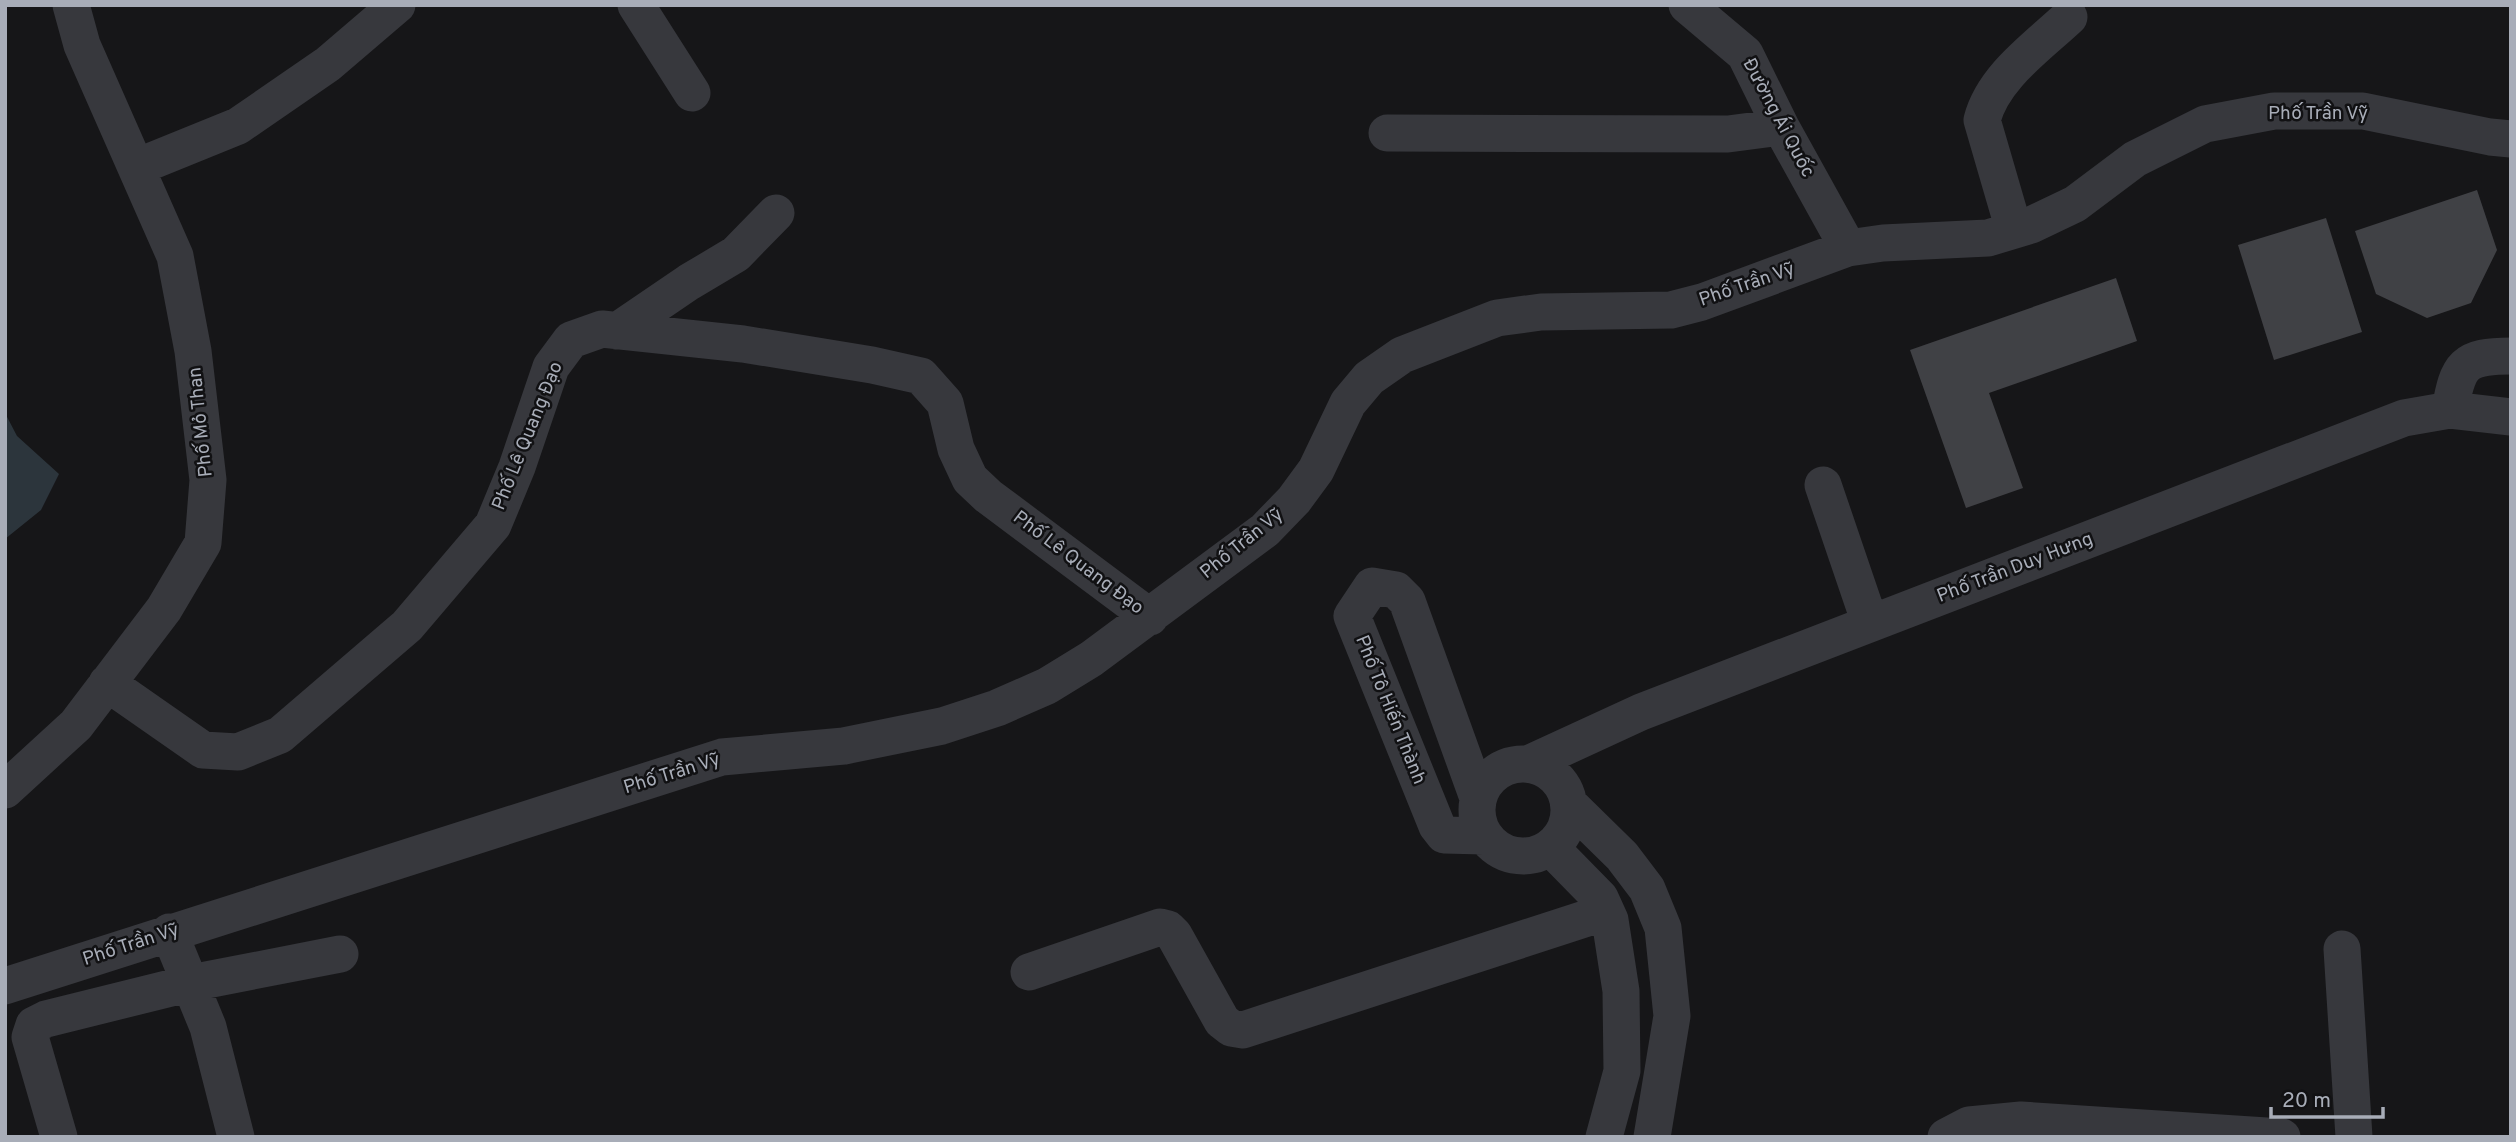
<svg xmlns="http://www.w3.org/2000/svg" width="2516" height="1142" font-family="Overpass,sans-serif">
  <rect width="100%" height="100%" fill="#161618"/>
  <!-- water -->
  <path fill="#2c353c" d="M5,413L17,436L59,474L41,510L5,539Z"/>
  <!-- building -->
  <path fill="#404145" d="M2477,190L2497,250L2471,303L2427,318L2376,294L2355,231Z
    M2326,218L2362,332L2274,360L2238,245Z
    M2116,278L2137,341L1989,393L2023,488L1966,508L1910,350Z"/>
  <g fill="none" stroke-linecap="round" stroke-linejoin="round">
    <!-- minor -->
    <path stroke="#37383d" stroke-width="37" d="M636,5L692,93
      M1687,5L1745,54L1781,127L1848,248
      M1387,133L1728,134L1781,127
      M137,167L238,126L328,64L397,5
      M2014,230L1982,120C1993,77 2037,47 2069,17
      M617,331L689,282L736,254L776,213
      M2450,410C2458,365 2463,356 2511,356
      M1823,485L1870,623
      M107,683L203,750L238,752L280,735L407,626L493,525L517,467L551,367L571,340L602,329L743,344L872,365L921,376L945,403L956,449L970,479L988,496L1150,617
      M1477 810a46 46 0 1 1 92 0a46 46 0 1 1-92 0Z
      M1528,764L1641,712L2404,418L2450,410L2511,417
      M5,790L76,725L164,609L203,543L208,480L193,351L175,256L82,45L71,5
      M1478,798L1407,601L1396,590L1372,586L1352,616L1437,826L1444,835L1484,836
      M1570,805L1622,856L1647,889L1663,928L1672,1016L1652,1137
      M1551,848L1600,898L1610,920L1621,991L1622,1071L1604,1137
      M169,932L208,1027L236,1137
      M2342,949L2354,1137
      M1029,972L1160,927L1168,929L1174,935L1222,1021L1231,1028L1243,1030L1606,912
      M5,986L722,757L844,746L942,726L997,708L1047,686L1091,659L1265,530L1294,500L1316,470L1348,403L1369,378L1402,355L1497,318L1541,312L1671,310L1702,302L1848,248L1883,243L1988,238L2031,225L2075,204L2135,159L2205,124L2274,111H2363L2490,137L2511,139
      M59,1137L30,1037L34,1025L46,1019L191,983L340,954
      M1946,1137L1969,1125L2021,1120L2282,1137"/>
  </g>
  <g text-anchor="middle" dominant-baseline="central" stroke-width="5" stroke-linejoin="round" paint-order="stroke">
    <!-- street labels -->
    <g font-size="19" fill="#a8adb8" stroke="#111113">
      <text x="2318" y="114">Phố Trần Vỹ</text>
      <text transform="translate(1778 118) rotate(62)">Đường Ái Quốc</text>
      <text transform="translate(1747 285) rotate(-19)">Phố Trần Vỹ</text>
      <text transform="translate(201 422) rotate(-96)">Phố Mỏ Than</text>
      <text transform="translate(528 436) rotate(-68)">Phố Lê Quang Đạo</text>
      <text transform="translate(1242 544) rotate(-39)">Phố Trần Vỹ</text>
      <text transform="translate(1078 563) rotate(37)">Phố Lê Quang Đạo</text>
      <text transform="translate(2015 568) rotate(-21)">Phố Trần Duy Hưng</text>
      <text transform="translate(1390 710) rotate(68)">Phố Tô Hiến Thành</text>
      <text transform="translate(672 774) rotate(-17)">Phố Trần Vỹ</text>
      <text transform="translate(131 945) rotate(-18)">Phố Trần Vỹ</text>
    </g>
  </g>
  <!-- border -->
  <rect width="2516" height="1142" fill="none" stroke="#a8adb8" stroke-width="14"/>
  <!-- scale -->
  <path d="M2271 1107v10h112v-10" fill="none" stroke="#a8adb8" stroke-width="3.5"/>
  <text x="2282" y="1107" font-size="21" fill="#a8adb8" stroke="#111113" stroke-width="5" paint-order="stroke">20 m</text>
</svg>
